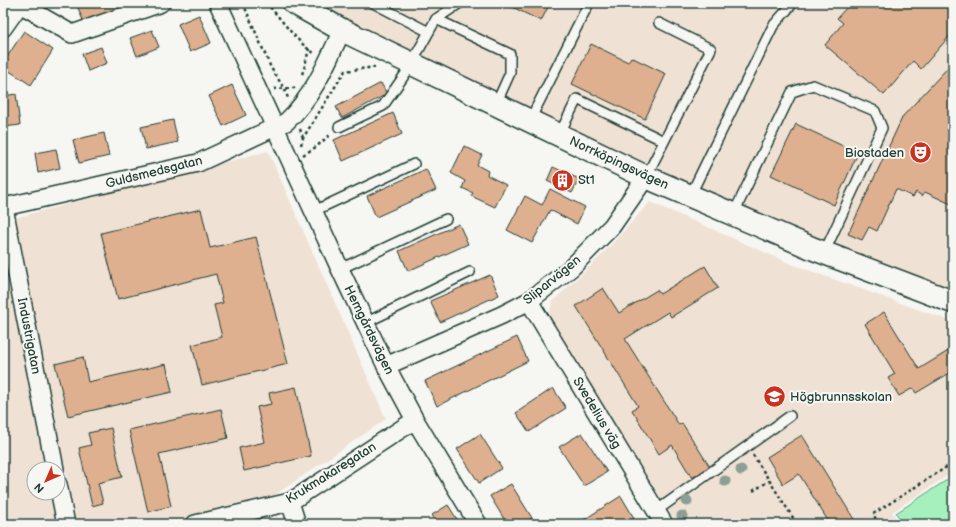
<svg xmlns="http://www.w3.org/2000/svg" width="956" height="527" font-family="'Balsamiq Sans',sans-serif">
  <rect width="100%" height="100%" fill="#f6f6f2"/>
  <filter id="ink" filterUnits="userSpaceOnUse"><feTurbulence type="fractalNoise" baseFrequency=".025" numOctaves="2"/><feDisplacementMap in="SourceGraphic" scale="8" xChannelSelector="R" yChannelSelector="G"/><feConvolveMatrix kernelMatrix="1 2 1 2 8 2 1 2 1" color-interpolation-filters="sRGB"/></filter>
  <g filter="url(#ink)">
    <!-- built -->
    <path fill="#efe1d4" d="M317,3H953V288L820,243L493,92L346,20Z
      M268,151L386,419L272,497L161,524H77L11,219Z
      M650,202L791,264L953,322V472L892,512L899,524H677L548,318L553,301L600,257Z
      M11,290L50,469H34V493H56L63,524H3V291Z"/>
    <!-- green -->
    <path fill="#a6f0be" stroke="#629679" d="M953,476V524H903L896,513Z"/>
    <!-- building -->
    <path fill="#deb08f" stroke="#1f3d34" d="M38,3H50L47,8Z
      M76,3H121L123,8L84,23Z
      M504,3H550L541,21Z
      M844,3H953V32L921,69L913,61L884,95L825,45L843,23L837,18L848,6Z
      M199,15L211,43L190,52L178,24Z
      M152,30L159,47L137,56L130,38Z
      M24,31L53,50L31,85L3,67V63Z
      M591,44L628,62L631,57L666,74L645,119L572,84Z
      M101,47L107,63L88,71L82,54Z
      M953,62V205L925,192L922,196L916,192L913,197L896,189L877,231L869,227L862,240L848,234L903,116Z
      M381,83L387,94L342,118L336,107Z
      M232,85L246,115L223,126L209,96Z
      M16,94L20,125L4,127L3,96Z
      M393,113L402,134L343,161L334,140Z
      M173,120L178,142L146,149L141,127Z
      M796,124L858,153L834,205L771,175Z
      M104,133L109,156L79,163L73,140Z
      M464,146L482,155L477,165L488,171L487,175L506,185L495,207L471,196L473,193L462,188L465,181L451,173Z
      M56,149L60,168L38,173L35,153Z
      M553,167L579,179L572,193L547,181Z
      M426,169L436,190L376,217L367,196Z
      M550,189L585,207L577,224L550,210L532,243L507,230L525,196L542,205Z
      M201,209L210,248L256,237L288,364L202,385L192,345L222,337L214,305L223,303L216,274L118,299L101,233Z
      M459,224L468,244L408,271L399,251Z
      M705,266L718,288L671,317L668,312L625,339L679,425L682,423L710,467L692,478L672,445L659,454L632,410L638,406L576,306L603,288L619,313L657,290L660,294Z
      M490,275L499,295L440,322L430,301Z
      M884,312L919,369L953,348V371L916,393L913,388L899,396L888,378L895,374L865,324Z
      M517,337L528,361L437,406L425,381Z
      M83,357L88,382L166,364L172,392L68,416L55,364Z
      M296,387L311,456L244,471L239,448L265,442L257,407L271,404L269,393Z
      M553,388L566,408L529,432L516,413Z
      M221,409L228,438L159,454L171,506L148,512L129,430Z
      M111,428L122,477L98,483L103,503L92,506L79,448L91,445L88,433Z
      M582,433L607,472L584,486L559,447Z
      M480,434L502,468L479,483L457,449Z
      M802,435L857,524H830L799,474L783,484L767,457Z
      M511,484L532,518L522,524H507L490,496Z
      M621,496L634,518L625,524H584L582,521Z
      M448,505L460,524H437L432,515Z"/>
    <g fill="none" stroke-linecap="round" stroke-linejoin="round">
      <defs>
        <path id="lane" d="M373,3L429,32
          M436,19L460,3
          M530,120L589,3
          M339,127L383,106L406,73L436,19L510,54V73L496,104
          M559,135L577,99L664,141
          M646,177L711,49L659,23
          M690,196L773,26L793,3
          M314,211L414,164
          M733,215L792,92L813,85L875,111L882,128L824,253
          M340,269L446,219
          M365,323L470,272
          M656,511L790,416"/>
        <path id="street" d="M218,3L340,269L386,366L415,420L478,524
          M3,28L20,4L72,34L161,3
          M3,203L55,469
          M4,207L198,163L286,122C313,97 327,63 342,30
          M529,301L664,524
          M386,366L502,315L529,301L571,268L612,226L646,177
          M58,484L66,524
          M290,502L297,524
          M195,524L290,502L415,420"/>
        <path id="secondary" d="M294,3L342,30L646,177L814,249L953,302"/>
      </defs>
      <!-- lane casing -->
      <use href="#lane" stroke="#1f3d34" stroke-width="12"/>
      <!-- street casing -->
      <use href="#street" stroke="#1f3d34" stroke-width="20"/>
      <!-- secondary casing -->
      <use href="#secondary" stroke="#1f3d34" stroke-width="25"/>
      <!-- path -->
      <path stroke="#1f3d34" stroke-width="2.5" stroke-dasharray="3 3" stroke-linecap="butt" d="M243,3L271,68L284,88L288,98
        M266,3C282,19 295,41 314,53
        M302,74L304,69L309,49
        M274,89L294,88L295,87
        M300,129L303,138
        M301,145L303,138L345,71L375,67
        M303,155L316,147L331,134
        M753,455L797,524
        M753,491L769,481
        M879,524L873,514L953,463"/>
      <!-- lane -->
      <use href="#lane" stroke="#f6f6f2" stroke-width="9"/>
      <!-- street -->
      <use href="#street" stroke="#f6f6f2" stroke-width="17"/>
      <!-- secondary -->
      <use href="#secondary" stroke="#f6f6f2" stroke-width="22"/>
    </g>
    <!-- trees -->
    <g fill="#8b9f95">
      <circle cx="741" cy="470" r="5.5"/>
      <circle cx="725" cy="481" r="5.5"/>
      <circle cx="687" cy="501" r="5.5"/>
      <circle cx="682" cy="516" r="5.5"/>
    </g>
  </g>
  <!-- icons -->
  <defs>
    <symbol id="theatre-disc" viewBox="-11 -11 22 22"><circle r="9.5" fill="#c8321e" stroke="#f6f6f2"/><path d="M-5-5.5Q0-4 5-5.5V0Q5 5 0 6Q-5 5-5 0ZM-3.3-2.5H-1v1.5H-3.3ZM1-2.5H3.3v1.5H1ZM-2.8 1Q0 5.5 2.8 1Z" fill="#fff"/></symbol>
    <symbol id="building-disc" viewBox="-11 -11 22 22"><circle r="9.5" fill="#c8321e" stroke="#f6f6f2"/><path d="M-4-6H4V6H1V3H-1V6H-4ZM-2.5-4.3h1.7v1.8h-1.7ZM.8-4.3h1.7v1.8H.8ZM-2.5-1h1.7V.8h-1.7ZM.8-1h1.7V.8H.8Z" fill="#fff"/></symbol>
    <symbol id="school-disc" viewBox="-11 -11 22 22"><circle r="9.5" fill="#c8321e" stroke="#f6f6f2"/><path d="M0-5L7-2L0 1L-7-2ZM-4 1L0 2.5L4 1V4Q0 6-4 4Z" fill="#fff"/></symbol>
  </defs>
  <g fill-rule="evenodd">
    <use href="#theatre-disc" x="908" y="140" width="25" height="25"/>
    <use href="#building-disc" x="550" y="168" width="25" height="25"/>
    <use href="#school-disc" x="762" y="384" width="25" height="25"/>
  </g>
  <g text-anchor="middle" dominant-baseline="central" stroke-width="4" stroke-linejoin="round" paint-order="stroke">
    <!-- poi labels -->
    <g font-size="13" fill="#1f3d34" stroke="#f6f6f2" text-anchor="start">
      <text x="904" y="153" text-anchor="end">Biostaden</text>
      <text x="578" y="180">St1</text>
      <text x="790" y="397">Högbrunnsskolan</text>
    </g>
    <!-- street labels -->
    <g font-size="13" fill="#1f3d34" stroke="#f6f6f2">
      <text transform="translate(619 163) rotate(25)">Norrköpingsvägen</text>
      <text transform="translate(154 172) rotate(-14)">Guldsmedsgatan</text>
      <text transform="translate(552 280) rotate(-39)">Sliparvägen</text>
      <text transform="translate(369 330) rotate(64)">Hemgårdsvägen</text>
      <text transform="translate(29 336) rotate(79)">Industrigatan</text>
      <text transform="translate(597 413) rotate(59)">Svedelius väg</text>
      <text transform="translate(331 473) rotate(-32)">Krukmakaregatan</text>
    </g>
  </g>
  <!-- margin -->
  <rect width="956" height="527" fill="none" stroke="#f6f6f2" stroke-width="16"/>
  <rect x="8" y="8" width="940" height="511" fill="none" stroke="#1f3d34" stroke-width="1.5" filter="url(#ink)"/>
  <!-- north arrow -->
  <g transform="translate(46 481) rotate(225)"><circle r="19" fill="#f6f6f2" stroke="#a0aca6"/>
  <path d="M0-3L7 15L0 10L-7 15Z" fill="#c8321e"/>
  <text y="-6" font-size="11" font-weight="bold" text-anchor="middle" fill="#1f3d34">N</text>
  </g>
</svg>
